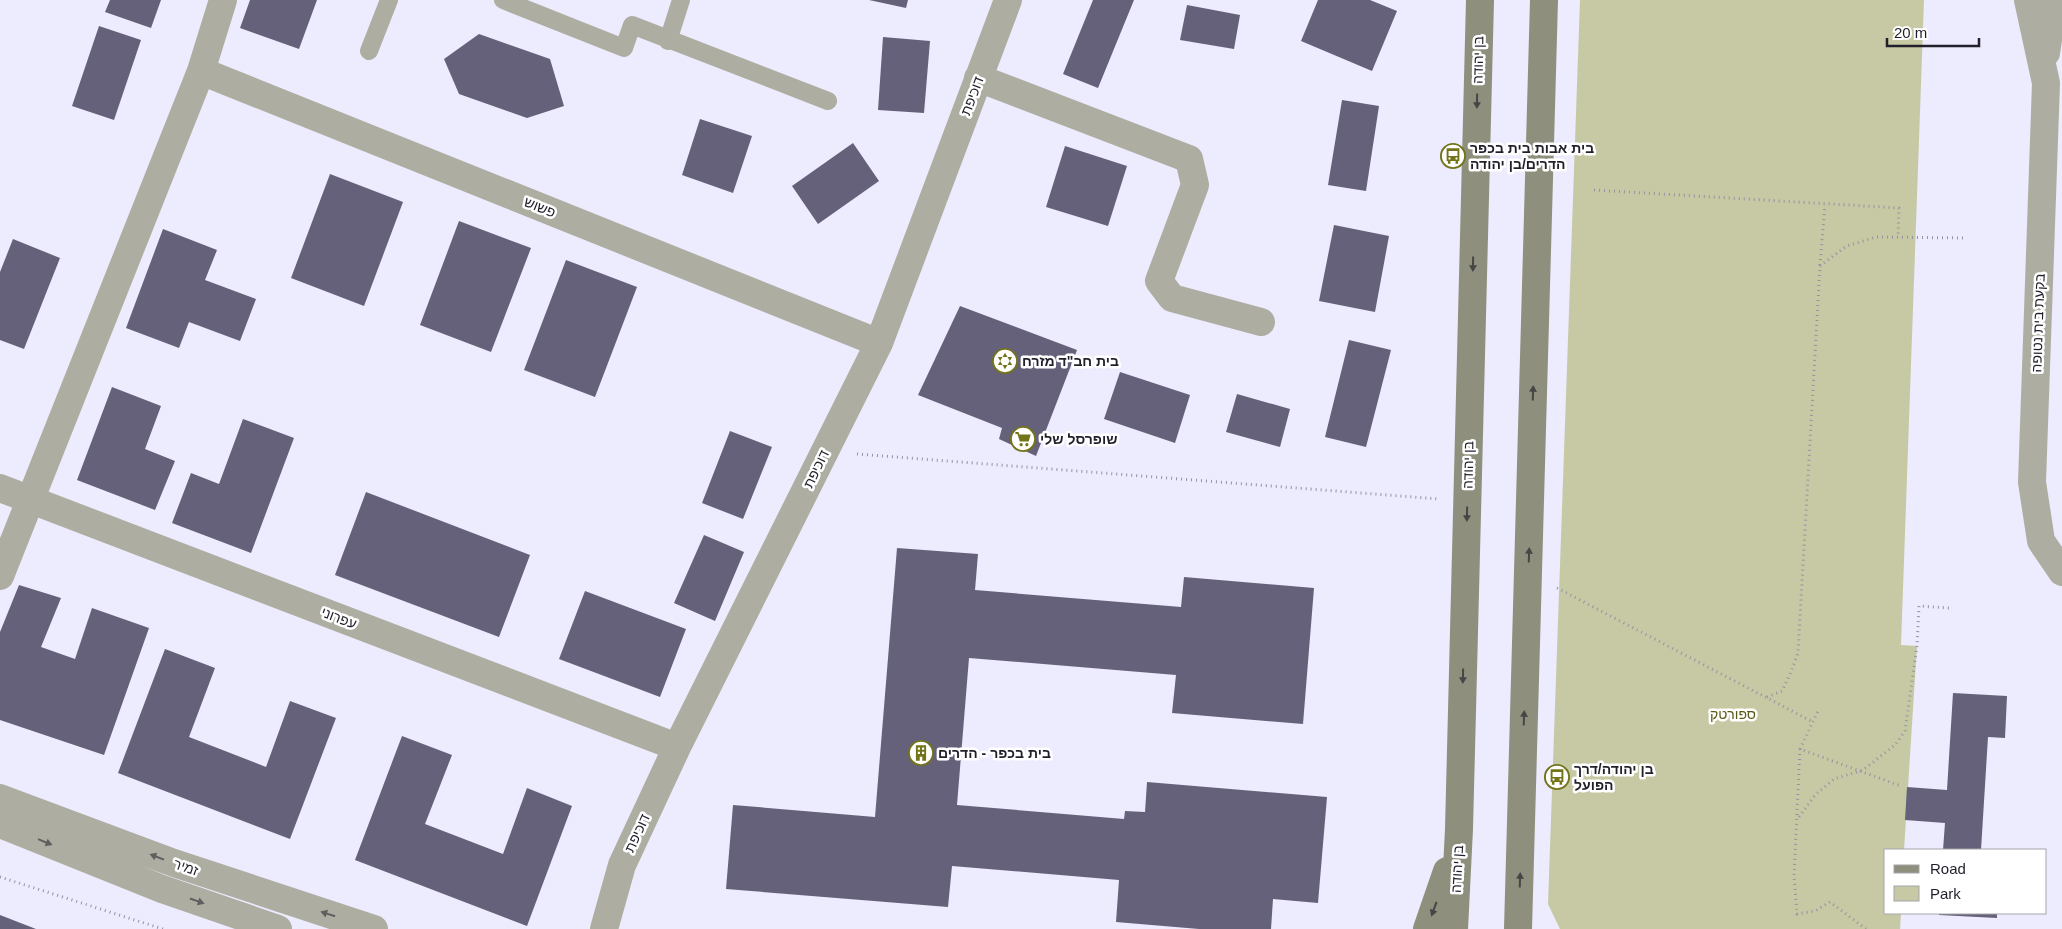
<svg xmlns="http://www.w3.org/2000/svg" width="2062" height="929" font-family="Helvetica,Heebo,sans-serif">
  <rect width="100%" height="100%" fill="#edebfe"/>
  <!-- green -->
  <path fill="#c7c9a4" d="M1580,0H1924L1901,645L1917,646L1904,850H1886V913H1901L1900,929H1560L1548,904Z"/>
  <!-- building -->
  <path fill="#65617b" d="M110,0H161L151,28L105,12Z
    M250,0H317L299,49L240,28Z
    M869,0H908L906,8Z
    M1093,0H1134L1098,88L1063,74Z
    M1318,0H1370L1397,11L1372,71L1301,41Z
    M1187,5L1240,15L1234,49L1180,40Z
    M99,26L141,40L114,120L72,106Z
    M479,34L550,59L564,106L527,118L459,94L444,59Z
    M883,37L930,41L924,113L878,110Z
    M1342,100L1379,106L1366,191L1328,185Z
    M700,119L752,136L733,193L682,175Z
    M853,143L879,181L818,224L792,186Z
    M1065,146L1127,166L1108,226L1046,207Z
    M330,174L403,202L364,306L291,278Z
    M459,221L531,248L491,352L420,325Z
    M1334,225L1389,236L1375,312L1319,301Z
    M163,229L217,250L205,280L256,299L240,341L189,322L179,348L126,328Z
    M13,239L60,258L24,349L0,340V272Z
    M566,260L637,287L595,397L524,370Z
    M960,306L1077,350L1036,456L999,439L1002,428L918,395Z
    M1349,340L1391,350L1366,447L1325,437Z
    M1120,372L1190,395L1175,443L1104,419Z
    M112,387L161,406L145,449L175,461L155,510L77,480Z
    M1237,394L1290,409L1280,447L1226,432Z
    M243,419L294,438L251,553L172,523L191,473L219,484Z
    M730,431L772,447L743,519L702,503Z
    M366,492L530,555L499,637L335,575Z
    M704,535L744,552L715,621L674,603Z
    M897,548L978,554L975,590L1181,607L1184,577L1314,588L1303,724L1172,713L1176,675L969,658L957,805L1124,819L1125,811L1145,812L1147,782L1327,797L1318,903L1273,899L1271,929H1199L1116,922L1119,880L952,866L948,907L726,889L733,805L875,817Z
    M19,585L61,598L41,647L75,659L92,608L149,628L104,755L0,720V632Z
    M585,591L686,629L660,697L559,659Z
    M165,649L215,668L189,737L266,767L290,701L336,718L290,839L118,773Z
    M1953,693L2007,696L2005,738L1988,737L1981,850H1943L1945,823L1905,820L1907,787L1947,790Z
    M402,736L452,755L425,824L503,854L527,788L572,806L527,926L355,860Z
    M1939,913H1997V918L1939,915Z
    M0,915L36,929H0Z"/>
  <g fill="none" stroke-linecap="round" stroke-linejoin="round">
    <!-- path -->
    <path stroke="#9492a2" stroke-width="3" stroke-dasharray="1 4" stroke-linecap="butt" d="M1594,190L1899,208L1898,237
      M1820,265L1825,205
      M857,454L1439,499
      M1557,588L1813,722
      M1767,697L1782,691L1791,672L1798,653L1820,266L1847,246L1876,237L1965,238
      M1800,749L1819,709
      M1799,817L1815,795L1834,779L1863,770L1895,745L1905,731L1917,646L1919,606L1949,608
      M0,877L163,929
      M1866,929L1830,902L1815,911L1797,914L1794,876L1800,749L1901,786"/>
    <!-- lane -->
    <path stroke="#adaea1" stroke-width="18" d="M503,0L624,48L632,25L828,101
      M668,41L681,0
      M369,51L389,0"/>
    <!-- street -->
    <path stroke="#adaea1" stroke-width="28" d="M2028,0L2046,83L2032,482L2041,541L2062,572
      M2046,53L2054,0
      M201,71L879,343
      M978,78L1189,159L1195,185L1159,281L1172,298L1261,322
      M0,488L677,747
      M0,576L201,71L223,0
      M0,798L174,863L374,929
      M0,824L162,889L278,929
      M604,929L622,865L677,747L879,343L1008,0"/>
    <!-- secondary -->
    <path stroke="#8e8f7c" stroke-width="28" d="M1427,929L1447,871
      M1454,929L1459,829L1480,0
      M1518,929L1544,0"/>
  </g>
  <!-- one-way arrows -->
  <defs><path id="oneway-solid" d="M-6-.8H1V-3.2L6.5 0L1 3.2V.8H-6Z" transform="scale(1.25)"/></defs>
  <g fill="#474647">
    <use href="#oneway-solid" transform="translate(1477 101) rotate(91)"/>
    <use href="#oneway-solid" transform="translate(1473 264) rotate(91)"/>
    <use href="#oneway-solid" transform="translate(1533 393) rotate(-88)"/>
    <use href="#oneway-solid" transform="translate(1467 514) rotate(91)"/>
    <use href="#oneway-solid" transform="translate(1529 555) rotate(-88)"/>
    <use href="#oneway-solid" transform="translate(1463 676) rotate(91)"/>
    <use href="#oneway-solid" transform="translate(1524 718) rotate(-88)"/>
    <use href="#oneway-solid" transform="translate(1520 880) rotate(-88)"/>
    <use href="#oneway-solid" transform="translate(1434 909) rotate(110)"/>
  </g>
  <g fill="#605f60">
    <use href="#oneway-solid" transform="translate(45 842) rotate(22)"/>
    <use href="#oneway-solid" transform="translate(157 857) rotate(-159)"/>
    <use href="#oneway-solid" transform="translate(197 901) rotate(19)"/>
    <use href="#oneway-solid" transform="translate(328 914) rotate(-162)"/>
  </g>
  <!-- icons -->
  <defs>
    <symbol id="bus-ring" viewBox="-11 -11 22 22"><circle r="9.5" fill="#fff" stroke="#73741a" stroke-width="1.5"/><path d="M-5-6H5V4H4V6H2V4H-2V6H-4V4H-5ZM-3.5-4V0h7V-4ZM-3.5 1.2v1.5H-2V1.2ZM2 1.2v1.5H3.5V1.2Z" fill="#73741a"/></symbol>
    <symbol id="synagogue-ring" viewBox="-11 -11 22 22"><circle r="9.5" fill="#fff" stroke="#73741a" stroke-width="1.5"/><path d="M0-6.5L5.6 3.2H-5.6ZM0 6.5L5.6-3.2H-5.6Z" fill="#73741a"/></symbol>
    <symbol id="supermarket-ring" viewBox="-11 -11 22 22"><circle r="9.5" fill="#fff" stroke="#73741a" stroke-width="1.5"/><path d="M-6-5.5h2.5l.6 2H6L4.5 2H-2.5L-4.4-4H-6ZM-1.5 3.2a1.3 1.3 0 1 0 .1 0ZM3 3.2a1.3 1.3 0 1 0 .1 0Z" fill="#73741a"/></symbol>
    <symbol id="building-ring" viewBox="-11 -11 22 22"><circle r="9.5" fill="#fff" stroke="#73741a" stroke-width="1.5"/><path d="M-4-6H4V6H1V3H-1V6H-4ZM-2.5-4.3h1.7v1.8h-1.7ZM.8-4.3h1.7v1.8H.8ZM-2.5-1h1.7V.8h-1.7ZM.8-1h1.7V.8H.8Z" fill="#73741a"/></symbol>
  </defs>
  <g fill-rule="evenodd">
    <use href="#bus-ring" x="1439" y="142" width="28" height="28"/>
    <use href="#synagogue-ring" x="991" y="347" width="28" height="28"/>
    <use href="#supermarket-ring" x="1009" y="425" width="28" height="28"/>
    <use href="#building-ring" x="907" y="739" width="28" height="28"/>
    <use href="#bus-ring" x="1543" y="763" width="28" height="28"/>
  </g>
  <g text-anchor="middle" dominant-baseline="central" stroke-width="5" stroke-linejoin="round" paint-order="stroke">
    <!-- street labels -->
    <g font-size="14" fill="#211f2a" stroke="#fff">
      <text transform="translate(1478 60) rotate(-89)">בן יהודה</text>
      <text transform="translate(972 96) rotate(-69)">דוכיפת</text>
      <text transform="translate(540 207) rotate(22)">פשוש</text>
      <text transform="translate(2038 323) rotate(-88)">בקעת בית נטופה</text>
      <text transform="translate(1468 465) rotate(-89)">בן יהודה</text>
      <text transform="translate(816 469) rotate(-64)">דוכיפת</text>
      <text transform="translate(339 618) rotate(21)">עפרוני</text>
      <text transform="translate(637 833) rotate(-65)">דוכיפת</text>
      <text transform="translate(186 867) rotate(19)">זמיר</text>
      <text transform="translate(1457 869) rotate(-87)">בן יהודה</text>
    </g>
    <!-- poi labels -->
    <g font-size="14" font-weight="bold" fill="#211f2a" stroke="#fff" text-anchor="start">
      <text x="1470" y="148">בית אבות בית בכפר<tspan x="1470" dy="16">הדרים/בן יהודה</tspan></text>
      <text x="1022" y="361">בית חב"ד מזרח</text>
      <text x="1040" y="439">שופרסל שלי</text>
      <text x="938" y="753">בית בכפר - הדרים</text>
      <text x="1574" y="769">בן יהודה/דרך<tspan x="1574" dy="16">הפועל</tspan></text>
    </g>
    <!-- park labels -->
    <g font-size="14" fill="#585816" stroke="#fff">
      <text x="1733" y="714">ספורטק</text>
    </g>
  </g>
  <!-- legend -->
  <rect x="1884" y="849" width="162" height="65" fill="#ffffff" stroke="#a6a5aa"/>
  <rect x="1894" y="865" width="25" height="8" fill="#8e8f7c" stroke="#a6a5aa"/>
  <text x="1930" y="874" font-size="15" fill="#211f2a">Road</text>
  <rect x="1894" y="886" width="25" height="15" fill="#c7c9a4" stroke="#a6a5aa"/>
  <text x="1930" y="899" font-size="15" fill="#211f2a">Park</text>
  <!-- scale -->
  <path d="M1887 38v8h92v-8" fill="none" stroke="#211f2a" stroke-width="2.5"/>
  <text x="1894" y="38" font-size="15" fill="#211f2a" stroke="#ffffff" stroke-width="4" paint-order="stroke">20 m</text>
</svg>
